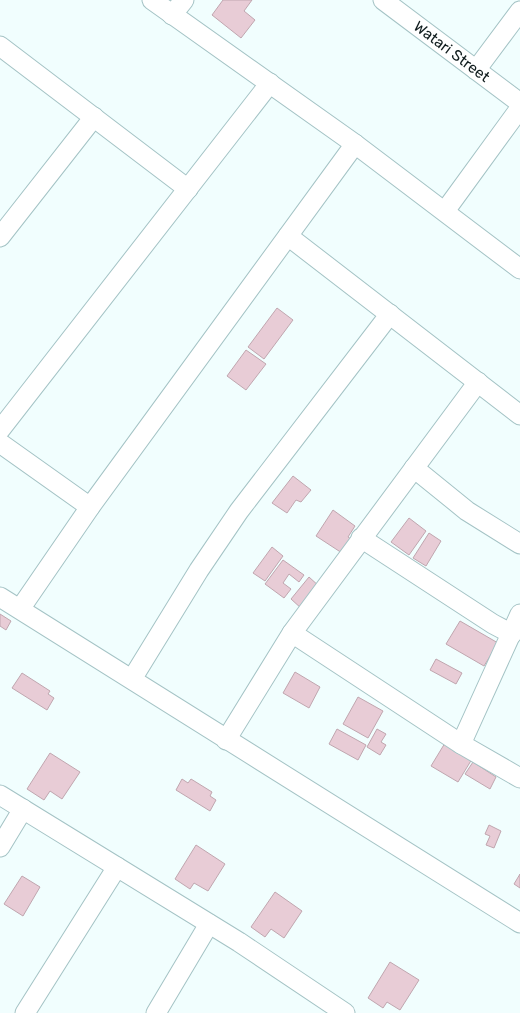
<svg xmlns="http://www.w3.org/2000/svg" width="520" height="1013" font-family="Rubik,sans-serif">
  <rect width="100%" height="100%" fill="#f1fefe"/>
  <!-- building -->
  <path fill="#e8ccd6" stroke="#c0a6af" d="M223,0H252L244,11L255,20L241,38L212,15Z
    M277,308L293,320L264,359L248,347Z
    M246,350L266,364L246,390L227,376Z
    M293,476L311,490L301,502L296,500L287,513L272,503Z
    M333,510L355,526L348,537L351,539L342,553L316,536Z
    M409,518L426,531L409,555L391,542Z
    M429,533L441,541L426,566L413,558Z
    M272,547L283,556L265,581L253,573Z
    M283,560L304,575L299,582L289,574L283,583L291,589L284,598L265,584Z
    M309,577L320,587L302,609L291,599Z
    M0,614L11,621L6,630L0,626Z
    M460,621L498,643L484,666L446,644Z
    M436,659L462,673L456,684L430,670Z
    M295,672L320,687L309,708L283,693Z
    M22,673L50,691L48,694L54,698L47,710L12,688Z
    M358,697L383,711L368,738L343,724Z
    M337,729L366,745L358,760L329,744Z
    M377,729L386,734L381,742L386,745L380,755L367,747Z
    M445,743L472,759L458,782L431,766Z
    M50,753L80,772L62,799L50,791L44,800L27,789Z
    M473,762L496,777L490,789L465,774Z
    M182,779L188,783L191,779L212,792L210,796L216,800L210,811L176,790Z
    M489,825L501,831L494,848L486,845L490,836L485,834Z
    M196,845L225,864L208,891L194,883L190,889L175,879Z
    M520,874V888L514,884Z
    M22,876L40,887L23,916L4,904Z
    M275,892L302,911L284,938L271,929L265,937L251,927Z
    M390,962L419,980L400,1010L387,1002L383,1008L368,998Z"/>
  <g fill="none" stroke-linecap="round" stroke-linejoin="round">
    <defs>
      <g id="minor">
        <path d="M152,0L355,144L520,269"/>
        <path id="s1" d="M383,0L520,103"/>
        <path d="M172,15L184,0"/>
        <path d="M0,46L188,189"/>
        <path d="M476,70L520,11"/>
        <path d="M445,211L520,108"/>
        <path d="M288,236L520,415"/>
        <path d="M0,237L94,117"/>
        <path d="M0,430L270,83"/>
        <path d="M0,443L90,507"/>
        <path d="M414,468L467,511L520,544"/>
        <path d="M361,538L493,624L512,634"/>
        <path d="M0,597L520,923"/>
        <path d="M20,609L90,507L355,144"/>
        <path d="M292,633L461,744L520,778"/>
        <path d="M132,679L199,570L239,511L390,314"/>
        <path d="M226,740L292,633L478,382"/>
        <path d="M461,744L520,614"/>
        <path d="M0,795L239,942L345,1013"/>
        <path d="M0,847L23,809"/>
        <path d="M25,1013L117,867"/>
        <path d="M156,1013L209,924"/>
      </g>
    </defs>
    <!-- minor casing -->
    <use href="#minor" stroke="#a4c3c5" stroke-width="21"/>
    <!-- minor -->
    <use href="#minor" stroke="#fff" stroke-width="19"/>
  </g>
  <g text-anchor="middle" dominant-baseline="central" stroke-width="4.5" stroke-linejoin="round" paint-order="stroke">
    <!-- street labels -->
    <g font-size="15" fill="#111d1e" stroke="#fff">
      <text stroke="none"><textPath href="#s1" startOffset="86">Watari Street</textPath></text>
    </g>
  </g>
</svg>
